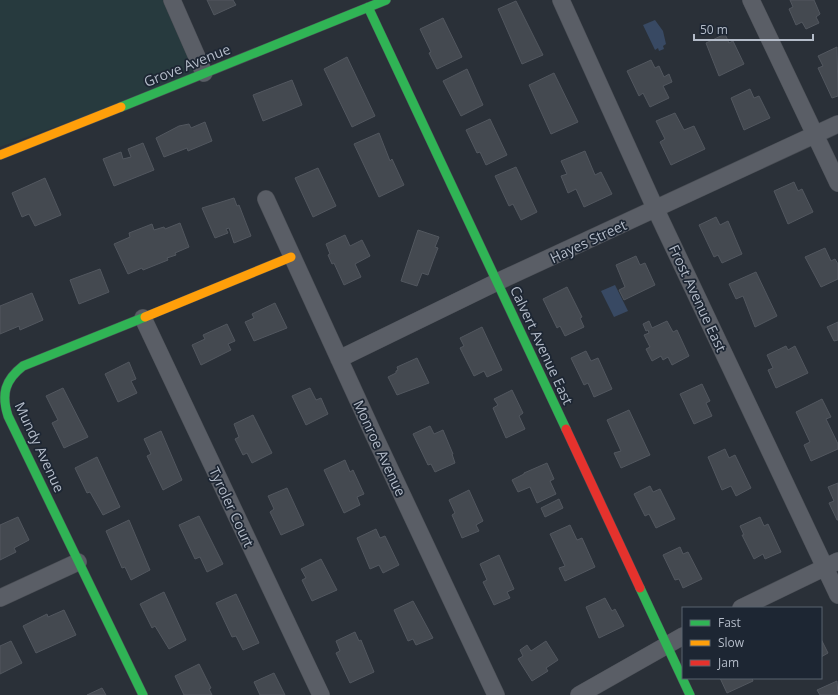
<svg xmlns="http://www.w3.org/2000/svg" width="838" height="695" font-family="'Open Sans',sans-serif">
  <rect width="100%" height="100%" fill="#2a3038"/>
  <!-- green -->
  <path fill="#273a3e" d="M0,0H172L204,73L0,147Z"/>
  <!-- water -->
  <path fill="#384963" d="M655,20L663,31L666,44L663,46L664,49L659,51L658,48L655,50L643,25Z
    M615,285L628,311L614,317L601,291Z"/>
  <!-- building -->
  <path fill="#444950" stroke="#52575f" d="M207,0H233L236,5L214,15Z
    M790,0H814L820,14L816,17L819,23L806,29L802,22L796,25L789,9L793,7Z
    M516,1L543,55L522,64L498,9Z
    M443,18L462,57L437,69L429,53L431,52L420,29Z
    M725,34L729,43L733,41L744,64L719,76L706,43Z
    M837,47L838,96L832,98L818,68L823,66L818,56Z
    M347,57L375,116L352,127L324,69Z
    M651,60L655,68L659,66L664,77L669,74L672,82L663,86L669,98L650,107L643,93L639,96L627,71Z
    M467,69L483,105L461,116L443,81Z
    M554,73L578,122L551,134L529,85Z
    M292,80L302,105L263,121L253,95Z
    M750,89L754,98L759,96L770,118L744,130L731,98Z
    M675,113L684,130L694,126L705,149L671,165L660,142L665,139L656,121Z
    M490,119L507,155L486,165L480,152L477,153L466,130Z
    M205,122L212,141L188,151L187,148L164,157L156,138L179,126L189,124L191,128Z
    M379,133L390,161L392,159L404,185L379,197L354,144Z
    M143,143L154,170L114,186L103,159L121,152L123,159L131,157L128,149Z
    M585,151L595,175L601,172L612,194L584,207L576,189L568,193L561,176L567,174L561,161Z
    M516,167L537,212L521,220L513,204L509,206L495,176Z
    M318,168L336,206L313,217L295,178Z
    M45,178L61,215L35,226L29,214L22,217L12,193Z
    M794,182L798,191L802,189L813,212L788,224L774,191Z
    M234,198L237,206L239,205L251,236L234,243L229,228L226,229L228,233L215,238L202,208Z
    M716,217L720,225L728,221L742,254L722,263L718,255L714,257L699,225Z
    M180,223L189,247L175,253L176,255L167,258L168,260L143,270L142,268L128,274L114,244L130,237L129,233L152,224L154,230L164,227L165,229Z
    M418,230L439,237L435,247L438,248L433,261L428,275L422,273L417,286L401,281Z
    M345,235L350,246L362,240L370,256L355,264L361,277L344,285L334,263L332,264L328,255L330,254L326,244Z
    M825,248L831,261L835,259L838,264V279L821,287L805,257Z
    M636,256L640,265L645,263L655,285L624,300L619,290L625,287L616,265Z
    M100,269L109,292L79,304L70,280Z
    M756,272L777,316L755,327L743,296L736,299L729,284Z
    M567,287L582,317L580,318L584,327L565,336L560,326L557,328L543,299Z
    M32,293L43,320L20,330L19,326L0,334V306Z
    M275,303L287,328L254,341L245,322L254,318L252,314Z
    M649,321L652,328L667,321L673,332L677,330L689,356L672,365L668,357L663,360L661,356L652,361L646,349L650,347L644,335L649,333L648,330L646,331L643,324Z
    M838,322V340L834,341L827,327Z
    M227,324L235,341L228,344L231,350L201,365L192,345L205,339L203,335Z
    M482,327L502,370L487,377L484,371L474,376L460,348L464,346L460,338Z
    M786,346L788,350L795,346L808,373L776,388L768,370L773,368L767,355Z
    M586,351L591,361L598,358L612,389L594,397L588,383L584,385L571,358Z
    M417,358L429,383L397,395L388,377L396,373V371L398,370L397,367Z
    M129,362L136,379L131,381L137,393L118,402L105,374Z
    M702,384L710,401L706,403L712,416L694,424L680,394Z
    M63,388L88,437L64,448L52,423L58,420L46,396Z
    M310,388L316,400L321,398L328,414L306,425L292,396Z
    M512,390L523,413L519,416L525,429L506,438L493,408L498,405L494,399Z
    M822,399L831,417L826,419L838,444V449L811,461L804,445L810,442L796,412Z
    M629,410L650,455L621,468L614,453L621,451L607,420Z
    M253,415L272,453L252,463L247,453L243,455L235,439L239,437L234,424Z
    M430,426L434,434L443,430L453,454H452L455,463L435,472L431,464L428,465L413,434Z
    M161,431L182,480L163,490L147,456L151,454L144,439Z
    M725,449L729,458L735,455L751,488L736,496L731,486L722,490L708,457Z
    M97,457L120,507L103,515L90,492L87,493L75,468Z
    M345,460L350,472L353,470L364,494L357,497L360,505L344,513L324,470Z
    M547,463L554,479L550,481L556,494L537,503L530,487L518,492L512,480L524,474V473Z
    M838,483V520H837L829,503L834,501L828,487Z
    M650,486L653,492L660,489L675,519L656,528L649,514L645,516L634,494Z
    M287,488L304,525L281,535L270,512L274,509L268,496Z
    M469,490L483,521L476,525L479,531L462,538L452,515L455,513L449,500Z
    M559,499L563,508L545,517L541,508Z
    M199,516L223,564L207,572L200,557L195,559L179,525Z
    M18,517L29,540L14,548L16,552L0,560V525Z
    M760,517L764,526L768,524L781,552L765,559L763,554L754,559L742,535H744L740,526Z
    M129,520L150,570L131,580L125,567L122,568L106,531Z
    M570,525L577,540L582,538L595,567L565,581L559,568L565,566L550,534Z
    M376,529L380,538L385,536L399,565L383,573L379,565L370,569L357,538Z
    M680,547L683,554L688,552L702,579L683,588L679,579L675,580L663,555Z
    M499,555L514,589L507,592L510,598L494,605L483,582L487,580L480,564Z
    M321,559L337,590L312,601L302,580L306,578L301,569Z
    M164,592L186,640L169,649L155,626L152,628L140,604Z
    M236,594L259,643L243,650L236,636L232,637L216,603Z
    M605,598L612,611L615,609L624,626L599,638L586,607Z
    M413,601L433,638L416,645L413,639L408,641L394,610Z
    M64,610L76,635L36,653L23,626L47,614L48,617Z
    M355,632L359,641L361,640L374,672L350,683L336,653L340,651L336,641Z
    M821,639L828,653L821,657Z
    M11,641L22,663L0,674V646Z
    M546,641L558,660L546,668L548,671L532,681L518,659L523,656L520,650L527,645L531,651Z
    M199,664L211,688L209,689L212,695H184L175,676Z
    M274,673L285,695H260L254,682Z
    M720,678H752L753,681L727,693Z
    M837,681L838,695H820L817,690Z
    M102,688L106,695H87Z"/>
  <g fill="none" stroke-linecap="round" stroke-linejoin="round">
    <defs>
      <path id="street" d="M172,0L204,73
        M561,0L656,210L838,595
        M751,0L838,183
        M266,199L373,433L496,695
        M143,318L321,695
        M339,359L497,282L838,124
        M0,598L78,562
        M741,608L838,561
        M579,695L683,636"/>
      <path id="fast" d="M368,7L566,429
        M121,107L386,0
        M640,588L690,695
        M143,695L8,416C1,394 5,380 23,366L145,317"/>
      <path id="slow" d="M0,155L121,107
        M145,317L291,257"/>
      <path id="jam" d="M566,429L640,588"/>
    </defs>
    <!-- street casing -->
    <use href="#street" stroke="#484c53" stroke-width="18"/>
    <!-- fast casing -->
    <use href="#fast" stroke="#484c53" stroke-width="10"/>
    <!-- slow casing -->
    <use href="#slow" stroke="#484c53" stroke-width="10"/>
    <!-- jam casing -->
    <use href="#jam" stroke="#484c53" stroke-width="10"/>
    <!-- street -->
    <use href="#street" stroke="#5a5e66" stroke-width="17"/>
    <!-- fast -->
    <use href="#fast" stroke="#30b455" stroke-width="9"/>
    <!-- slow -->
    <use href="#slow" stroke="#ff9f0a" stroke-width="9"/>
    <!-- jam -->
    <use href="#jam" stroke="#e5322d" stroke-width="9"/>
  </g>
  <g text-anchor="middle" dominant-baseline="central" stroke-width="3.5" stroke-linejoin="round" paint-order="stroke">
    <!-- street labels -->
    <g font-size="14" fill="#b4bcc9" stroke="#1d2633">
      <text transform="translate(187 65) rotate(-22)">Grove Avenue</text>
      <text transform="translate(588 241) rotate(-25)">Hayes Street</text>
      <text transform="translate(698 298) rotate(65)">Frost Avenue East</text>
      <text transform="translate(542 345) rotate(65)">Calvert Avenue East</text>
      <text transform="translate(40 447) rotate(65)">Mundy Avenue</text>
      <text transform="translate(380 448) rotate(65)">Monroe Avenue</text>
      <text transform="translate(232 507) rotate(65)">Tyroler Court</text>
    </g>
  </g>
  <!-- legend -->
  <rect x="682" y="607" width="140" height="72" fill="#1d2633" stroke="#59626f"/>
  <rect x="690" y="620" width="20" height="6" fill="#30b455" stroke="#59626f"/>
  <text x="718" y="627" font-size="12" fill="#b4bcc9">Fast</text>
  <rect x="690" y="640" width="20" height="6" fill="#ff9f0a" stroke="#59626f"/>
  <text x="718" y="647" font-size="12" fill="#b4bcc9">Slow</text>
  <rect x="690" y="660" width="20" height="6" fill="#e5322d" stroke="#59626f"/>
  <text x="718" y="667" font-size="12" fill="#b4bcc9">Jam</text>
  <!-- scale -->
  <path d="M694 34v6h119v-6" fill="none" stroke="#b4bcc9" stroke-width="2"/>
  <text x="700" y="34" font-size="12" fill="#b4bcc9" stroke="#1d2633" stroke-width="3" paint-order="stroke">50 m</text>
</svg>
